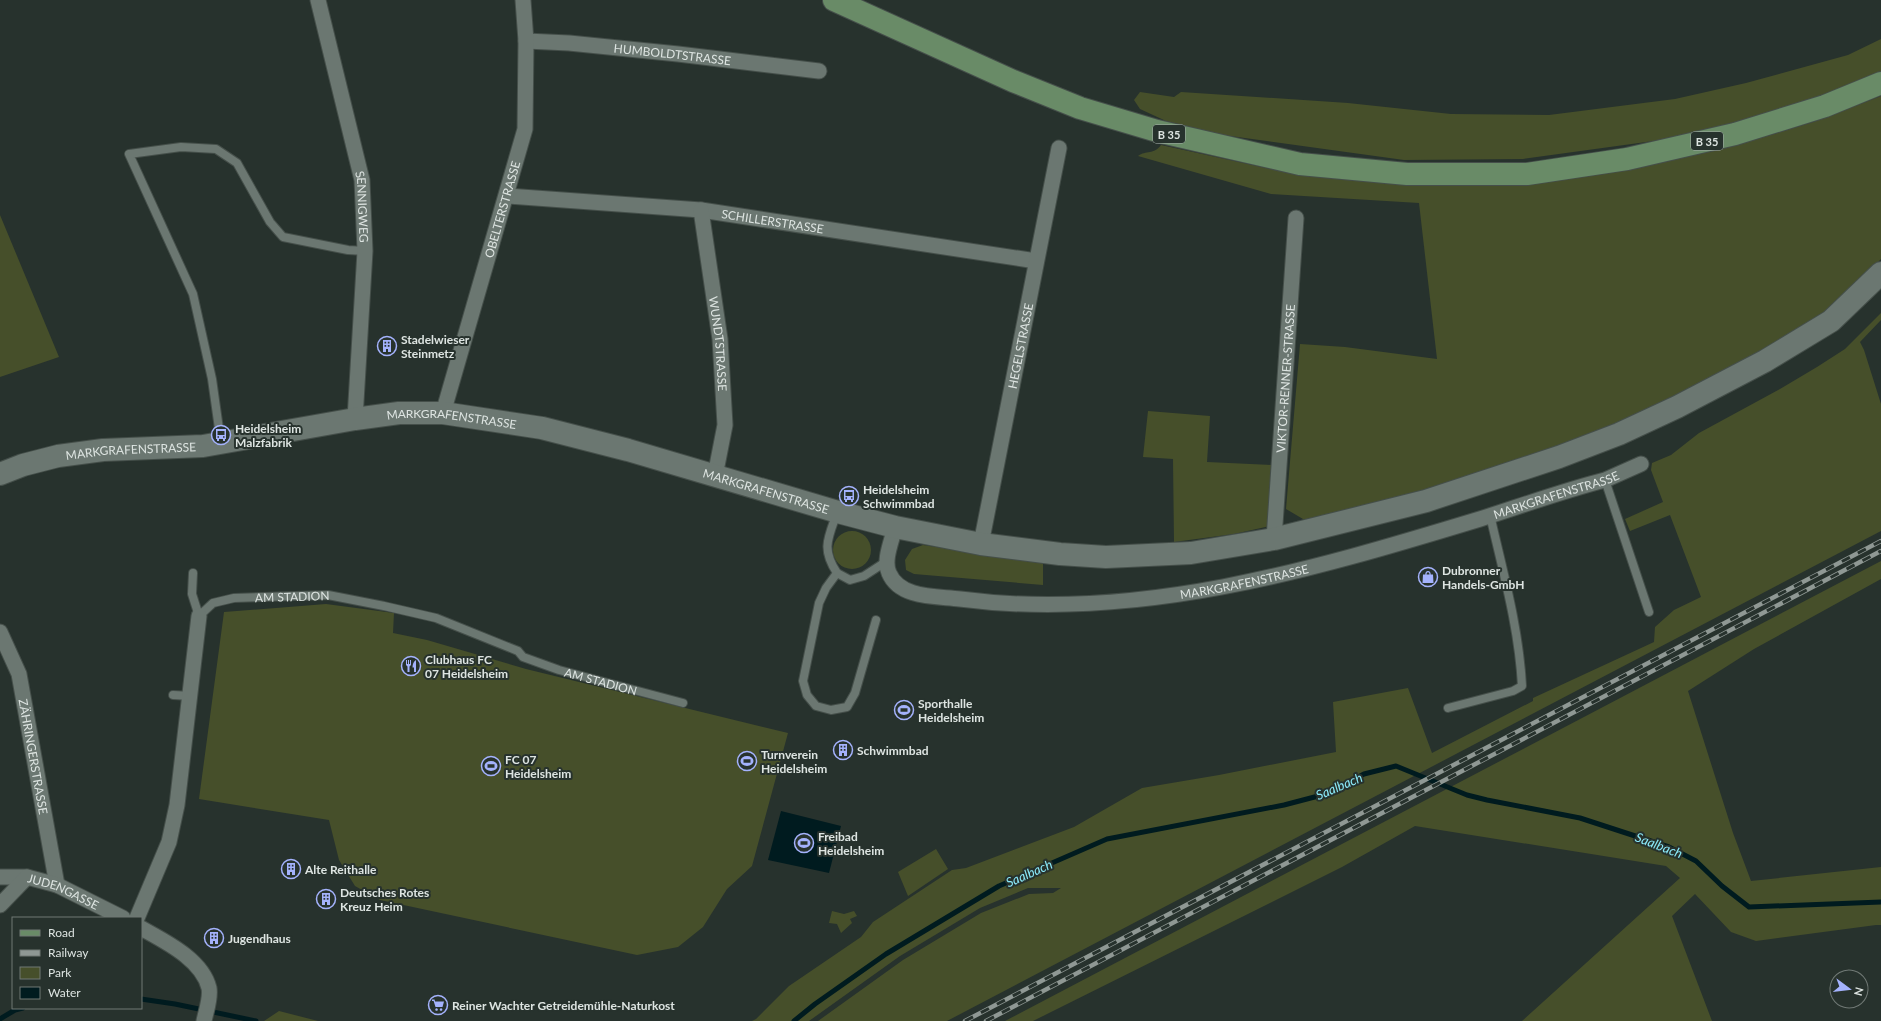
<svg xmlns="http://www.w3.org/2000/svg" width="1881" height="1021" font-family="Lato,sans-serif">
  <rect width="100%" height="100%" fill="#27322d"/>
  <!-- green -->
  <path fill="#464f2a" d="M1881,39V74L1759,118L1668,139L1523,159L1404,160L1223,135L1166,121L1140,109L1134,100L1140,92L1174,97L1181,92L1348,103L1451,114L1549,115L1675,99L1746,83L1848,55Z
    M1881,96V259L1847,295L1803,329L1616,427L1429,491L1316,520L1303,519L1286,509L1300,344L1345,347L1437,359L1419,203L1271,194L1138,156C1146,150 1154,155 1161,145L1289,173L1337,179L1418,185L1603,172L1743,143L1813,122Z
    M0,215L59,357L0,377Z
    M1881,313V320L1860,342L1864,350L1881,404V531L947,1021H818L903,960L981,913L1029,894L1053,893L1061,888H1028L980,908L900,956L809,1021H752L756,1019L789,986L861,937L873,922L952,870L966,868L1074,827L1142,788L1219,775L1336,752L1333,702L1408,688L1432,753L1533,701V698L1654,642L1655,627L1674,610L1701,597L1670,515L1630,531L1625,519L1663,502L1651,470L1652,463L1671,455L1699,433L1780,389L1817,367L1845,349Z
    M1148,411L1210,416L1207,462L1273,465L1270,526L1234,534L1174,542L1173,459L1143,457Z
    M833 550a19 19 0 1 1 38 0a19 19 0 1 1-38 0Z
    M923,545L1043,563V585L914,574L906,570L905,560L912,549Z
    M1881,561V579L1754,649L1688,691L1733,833L1751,881L1881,867V925H1876L1756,941L1731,932L1695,894L1672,916L1712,1021H1522L1680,878L1666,866L1415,826L1342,867L1033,1021H1005Z
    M326,604L394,613L393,633L427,640L526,669L788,733L752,866L727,889L703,927L678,947L637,955L380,900L355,886L339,860L329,820L199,799L224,612Z
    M936,849L948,869L908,896L898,872Z
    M832,911L844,914L854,911L857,916L850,919L852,923L841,933L837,924L829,923Z
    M279,1011L318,1021H264Z"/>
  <!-- water -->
  <path fill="#001b1f" d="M781,811L841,826L829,873L768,860Z"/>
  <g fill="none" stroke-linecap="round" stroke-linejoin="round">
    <!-- stream -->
    <path stroke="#001b1f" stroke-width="5" d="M141,999L175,1004L256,1021
      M0,1019L15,1010L23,1008
      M794,1021L815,1004L886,954L999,886L1107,839L1284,805L1326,794L1364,774L1396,766L1467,795L1487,800L1580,818L1669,847L1696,861L1722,886L1749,907L1881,902"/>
    <defs>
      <g id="lane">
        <path d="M221,443L212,379L193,294L129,154L181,147L216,149L237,163L270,222L283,237L348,250L365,251"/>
        <path d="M1605,480L1649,612"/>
        <path d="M837,513C828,538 821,549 837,573L826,588L819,603L803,681L807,695L816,706L831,710L847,707L855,693L876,620"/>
        <path id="s1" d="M193,573L192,594L199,616L213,603L234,598L328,595L384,606L436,618L518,651L523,657L559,670L683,703"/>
        <path d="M837,573L850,580L864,576L887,561"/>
        <path d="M173,695L191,696"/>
        <path d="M1448,708L1513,691L1522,686C1519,628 1503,572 1490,515"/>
      </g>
      <g id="street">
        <path id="s2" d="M318,0L362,180L365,251L355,419"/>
        <path id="s3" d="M526,41L569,43L678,54L819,71"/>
        <path id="s4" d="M507,196L701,210L1036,261"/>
        <path id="s5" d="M701,210L720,339L725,425L715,476"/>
        <path id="s6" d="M443,413L525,129L526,41L523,0"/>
        <path id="s7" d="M895,527C892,541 883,560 889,573C900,599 937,596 960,599C1137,622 1312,570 1480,519C1521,506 1562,491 1605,480L1641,464"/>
        <path id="s8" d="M1274,539L1296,218"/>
        <path id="s9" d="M981,544L1059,148"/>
        <path id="s10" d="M0,632L19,674L57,885"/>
        <path id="s11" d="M0,877H27L57,885L123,918"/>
        <path d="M0,905L27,877"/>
        <path d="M137,918L169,842L177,805L199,616"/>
        <path d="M141,928C164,941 202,959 209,988C211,998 206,1011 204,1021"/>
      </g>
      <g id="secondary">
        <path id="s12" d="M0,474L23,465L58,456L103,450L203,446L355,419L399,413H443L542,428L628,450L838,512L895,527L981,544L1060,554L1106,557L1191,553L1274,539L1426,501L1559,457L1619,434L1677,407L1765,361L1831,321L1881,273"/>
      </g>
      <path id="primary" d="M834,0L1013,81L1080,108L1157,131L1300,164L1407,174H1527L1627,159L1735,134L1825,106L1881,83"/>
    </defs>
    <!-- lane casing -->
    <use href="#lane" stroke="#454f4a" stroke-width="10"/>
    <!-- street casing -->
    <use href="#street" stroke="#454f4a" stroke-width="17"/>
    <!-- secondary casing -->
    <use href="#secondary" stroke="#454f4a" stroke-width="24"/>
    <!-- primary casing -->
    <use href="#primary" stroke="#454f4a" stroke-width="24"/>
    <!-- lane -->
    <use href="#lane" stroke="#6b7771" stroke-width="8"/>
    <!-- street -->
    <use href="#street" stroke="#6b7771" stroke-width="15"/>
    <!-- secondary -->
    <use href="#secondary" stroke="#6b7771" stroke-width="22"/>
    <!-- primary -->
    <use href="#primary" stroke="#698b67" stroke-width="22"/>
    <defs>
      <path id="rail" d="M965,1021L1881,541
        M986,1021L1881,551"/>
    </defs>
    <!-- rail casing -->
    <use href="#rail" stroke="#8f9894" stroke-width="4.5"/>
    <!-- rail -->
    <use href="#rail" stroke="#27322d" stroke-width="3" stroke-dasharray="9" stroke-linecap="butt"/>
  </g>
  <!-- icons -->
  <defs>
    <symbol id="building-ring" viewBox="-11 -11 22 22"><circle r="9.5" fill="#27322d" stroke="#a4b2fc" stroke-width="1.5"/><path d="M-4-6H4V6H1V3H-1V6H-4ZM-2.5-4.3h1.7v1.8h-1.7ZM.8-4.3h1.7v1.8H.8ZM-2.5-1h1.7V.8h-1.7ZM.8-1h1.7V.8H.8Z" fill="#a4b2fc"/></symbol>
    <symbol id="bus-ring" viewBox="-11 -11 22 22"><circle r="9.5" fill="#27322d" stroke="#a4b2fc" stroke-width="1.5"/><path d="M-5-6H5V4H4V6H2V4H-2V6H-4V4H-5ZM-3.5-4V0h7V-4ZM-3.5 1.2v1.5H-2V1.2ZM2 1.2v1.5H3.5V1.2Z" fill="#a4b2fc"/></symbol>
    <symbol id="shop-ring" viewBox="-11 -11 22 22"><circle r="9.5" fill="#27322d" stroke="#a4b2fc" stroke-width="1.5"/><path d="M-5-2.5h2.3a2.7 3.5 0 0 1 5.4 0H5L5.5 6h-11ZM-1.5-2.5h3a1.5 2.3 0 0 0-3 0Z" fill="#a4b2fc"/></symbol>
    <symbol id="restaurant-ring" viewBox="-11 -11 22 22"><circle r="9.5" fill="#27322d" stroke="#a4b2fc" stroke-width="1.5"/><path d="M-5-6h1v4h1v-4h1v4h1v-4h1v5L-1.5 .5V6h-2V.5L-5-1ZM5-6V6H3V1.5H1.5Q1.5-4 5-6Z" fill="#a4b2fc"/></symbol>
    <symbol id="stadium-ring" viewBox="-11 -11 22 22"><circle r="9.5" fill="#27322d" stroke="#a4b2fc" stroke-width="1.5"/><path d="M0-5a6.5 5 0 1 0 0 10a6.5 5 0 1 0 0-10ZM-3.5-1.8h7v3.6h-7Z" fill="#a4b2fc"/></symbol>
    <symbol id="supermarket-ring" viewBox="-11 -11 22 22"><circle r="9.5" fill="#27322d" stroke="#a4b2fc" stroke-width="1.5"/><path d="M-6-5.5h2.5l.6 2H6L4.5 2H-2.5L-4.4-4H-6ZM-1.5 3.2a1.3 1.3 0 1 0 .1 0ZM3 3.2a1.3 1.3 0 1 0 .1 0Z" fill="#a4b2fc"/></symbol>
  </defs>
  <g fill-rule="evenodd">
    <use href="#building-ring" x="376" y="335" width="22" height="22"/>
    <use href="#bus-ring" x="210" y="424" width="22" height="22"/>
    <use href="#bus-ring" x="838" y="485" width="22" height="22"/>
    <use href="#shop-ring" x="1417" y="566" width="22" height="22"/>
    <use href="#restaurant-ring" x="400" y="655" width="22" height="22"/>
    <use href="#stadium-ring" x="893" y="699" width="22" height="22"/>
    <use href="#building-ring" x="832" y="739" width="22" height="22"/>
    <use href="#stadium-ring" x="736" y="750" width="22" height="22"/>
    <use href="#stadium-ring" x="480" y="755" width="22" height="22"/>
    <use href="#stadium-ring" x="793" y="832" width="22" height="22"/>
    <use href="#building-ring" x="280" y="858" width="22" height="22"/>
    <use href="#building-ring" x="315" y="888" width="22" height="22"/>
    <use href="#building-ring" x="203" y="927" width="22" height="22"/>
    <use href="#supermarket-ring" x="427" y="994" width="22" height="22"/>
  </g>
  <g text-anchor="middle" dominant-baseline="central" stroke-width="4" stroke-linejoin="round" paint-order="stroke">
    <!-- shield labels -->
    <g fill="#27322d" stroke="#a6afab" stroke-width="1">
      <rect x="1153" y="125" width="32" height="18" rx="3"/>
      <rect x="1691" y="132" width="32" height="18" rx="3"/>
    </g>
    <g font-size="11" font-weight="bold" fill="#dde4e1">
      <text x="1169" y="134">B 35</text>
      <text x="1707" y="141">B 35</text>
    </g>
    <!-- street labels -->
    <g font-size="12" fill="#dde4e1" stroke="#27322d">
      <text stroke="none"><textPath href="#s3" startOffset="147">HUMBOLDTSTRASSE</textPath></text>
      <text stroke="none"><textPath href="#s2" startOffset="212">SENNIGWEG</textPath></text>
      <text stroke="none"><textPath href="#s6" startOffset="212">OBELTERSTRASSE</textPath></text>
      <text stroke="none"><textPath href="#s4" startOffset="267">SCHILLERSTRASSE</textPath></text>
      <text stroke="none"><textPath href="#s5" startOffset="135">WUNDTSTRASSE</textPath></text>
      <text stroke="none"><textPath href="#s9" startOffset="202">HEGELSTRASSE</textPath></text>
      <text stroke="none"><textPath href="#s8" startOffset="161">VIKTOR-RENNER-STRASSE</textPath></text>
      <text stroke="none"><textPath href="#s12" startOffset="458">MARKGRAFENSTRASSE</textPath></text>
      <text stroke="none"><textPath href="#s12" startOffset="134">MARKGRAFENSTRASSE</textPath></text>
      <text stroke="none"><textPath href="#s12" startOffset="782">MARKGRAFENSTRASSE</textPath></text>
      <text stroke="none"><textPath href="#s7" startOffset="737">MARKGRAFENSTRASSE</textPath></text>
      <text stroke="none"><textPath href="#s7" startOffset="413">MARKGRAFENSTRASSE</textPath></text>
      <text stroke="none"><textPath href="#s1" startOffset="143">AM STADION</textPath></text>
      <text stroke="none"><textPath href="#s1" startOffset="467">AM STADION</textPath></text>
      <text stroke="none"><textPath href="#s10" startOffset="130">ZÄHRINGERSTRASSE</textPath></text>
      <text stroke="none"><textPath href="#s11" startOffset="66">JUDENGASSE</textPath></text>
    </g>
    <!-- poi labels -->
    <g font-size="12" font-weight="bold" fill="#dde4e1" stroke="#27322d" text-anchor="start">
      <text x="401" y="339">Stadelwieser<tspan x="401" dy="14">Steinmetz</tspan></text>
      <text x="235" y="428">Heidelsheim<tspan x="235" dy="14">Malzfabrik</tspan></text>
      <text x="863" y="489">Heidelsheim<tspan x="863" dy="14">Schwimmbad</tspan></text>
      <text x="1442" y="570">Dubronner<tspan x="1442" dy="14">Handels-GmbH</tspan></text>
      <text x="425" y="659">Clubhaus FC<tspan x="425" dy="14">07 Heidelsheim</tspan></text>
      <text x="918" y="703">Sporthalle<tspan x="918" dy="14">Heidelsheim</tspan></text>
      <text x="857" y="750">Schwimmbad</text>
      <text x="761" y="754">Turnverein<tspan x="761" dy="14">Heidelsheim</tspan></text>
      <text x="505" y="759">FC 07<tspan x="505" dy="14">Heidelsheim</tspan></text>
      <text x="818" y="836">Freibad<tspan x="818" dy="14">Heidelsheim</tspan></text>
      <text x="305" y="869">Alte Reithalle</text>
      <text x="340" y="892">Deutsches Rotes<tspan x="340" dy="14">Kreuz Heim</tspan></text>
      <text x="228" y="938">Jugendhaus</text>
      <text x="452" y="1005">Reiner Wachter Getreidemühle-Naturkost</text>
    </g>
    <!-- water labels -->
    <g font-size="13" font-style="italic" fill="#8beaf9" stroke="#27322d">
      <text transform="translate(1339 786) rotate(-23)">Saalbach</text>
      <text transform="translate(1659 845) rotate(21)">Saalbach</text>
      <text transform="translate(1029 873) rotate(-24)">Saalbach</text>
    </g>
  </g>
  <!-- legend -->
  <rect x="12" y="917" width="130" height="92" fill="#27322d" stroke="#707975"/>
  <rect x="20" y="930" width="20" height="6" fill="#698b67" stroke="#707975"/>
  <text x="48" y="937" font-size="12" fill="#dde4e1">Road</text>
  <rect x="20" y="950" width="20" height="6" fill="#8f9894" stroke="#707975"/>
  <text x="48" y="957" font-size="12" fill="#dde4e1">Railway</text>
  <rect x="20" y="967" width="20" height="12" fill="#464f2a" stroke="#707975"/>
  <text x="48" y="977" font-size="12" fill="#dde4e1">Park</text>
  <rect x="20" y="987" width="20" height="12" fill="#001b1f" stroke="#707975"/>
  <text x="48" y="997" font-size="12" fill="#dde4e1">Water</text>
  <!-- north arrow -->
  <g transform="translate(1849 989) rotate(105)"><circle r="19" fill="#27322d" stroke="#707975"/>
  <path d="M0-3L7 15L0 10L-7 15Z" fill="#a4b2fc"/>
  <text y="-6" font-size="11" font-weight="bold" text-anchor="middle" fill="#dde4e1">N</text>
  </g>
</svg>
